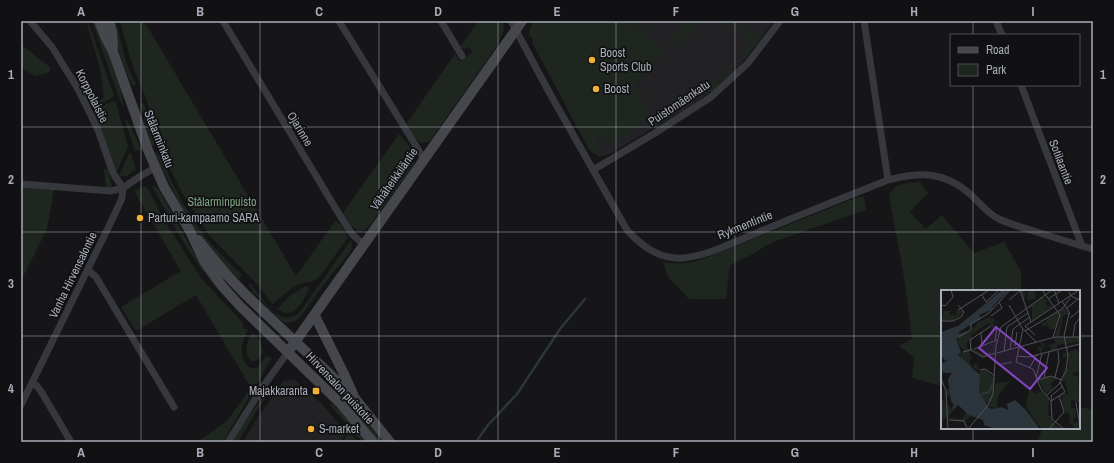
<svg xmlns="http://www.w3.org/2000/svg" width="1114" height="463" font-family="'Archivo Narrow',sans-serif">
  <rect width="100%" height="100%" fill="#161618"/>
  <!-- built -->
  <path fill="#222225" d="M624,21H774L742,63L718,86L692,105L610,154L598,157V155L595,154L594,145L663,50Z
    M294,379L322,404L346,432L341,442H243L253,425L283,381Z"/>
  <!-- green -->
  <path fill="#1e261f" d="M86,21H88L114,96L109,100L90,107L73,75L74,73L91,103L104,98L100,68Z
    M92,21H96L121,89L123,105L122,106Z
    M112,21H116L126,63L136,84L133,86C121,66 117,43 112,21Z
    M120,21H144L296,276L336,220L338,224H341L348,237L321,275L314,281L301,283L292,288L272,304L258,285L209,235L181,191L168,165L156,133L146,98L135,72L129,54Z
    M478,21H503L504,30L498,44L430,141C417,148 411,134 406,124L455,54L460,61L473,52L469,47L464,49L460,47Z
    M535,21H628L643,32L651,21H656L645,36L664,50L636,87L645,95L642,99L653,119L664,113L667,120L657,126L656,124H650L647,120L614,143L609,144L605,141L603,133L598,139L601,147L602,154C596,156 592,153 588,148L532,42L533,39L529,36L530,27Z
    M682,21H699L680,47L672,38Z
    M724,21H736L761,39L745,59L741,54L750,40Z
    M21,44L43,62L50,67V71L44,74L35,76L21,68Z
    M728,68L734,71L726,79L723,75Z
    M714,81L717,82L718,86L711,92L706,90V87Z
    M113,101L116,103L128,147L116,174L92,111Z
    M144,103L154,142V145L152,146L140,104Z
    M125,120H127L142,150L135,151Z
    M399,134C407,143 417,152 413,165L372,223L365,230L359,232L350,224L343,213Z
    M156,152L159,155C173,184 186,213 206,238C217,251 230,263 242,275L239,279C199,246 175,198 155,152Z
    M129,153L131,154L136,169L127,176H119Z
    M104,169H108L112,186L110,188H106Z
    M920,182L928,193L910,212L926,229L942,215L974,253L1004,242L1021,271V291H942V386L912,378L914,357L899,346L912,339L905,283L889,195C896,182 907,183 920,182Z
    M152,186L156,187L161,193L200,264L235,306L234,307C219,291 205,275 193,257C178,234 165,210 152,186Z
    M21,187L54,190L47,229L21,281Z
    M143,187H146L149,191L164,220L201,278L242,322L244,329H248C243,340 238,352 246,364C249,368 252,369 257,368L266,356L272,358L223,442H197L227,421L251,388L196,295L136,331L121,307L181,271L134,191Z
    M858,197H864L866,210L776,241L765,246L755,253L730,265L726,299H689L668,277L663,262C676,264 688,264 700,260Z
    M351,240L352,248L350,252L328,279L301,316C296,322 290,324 283,322L252,291L253,290L248,285L250,283C262,296 278,330 299,313Z
    M306,286L309,288V290C301,303 294,321 277,309L292,294Z
    M253,333C262,342 269,355 253,362C243,357 246,340 253,333Z
    M332,385L352,403L384,442H378L350,407L330,386Z
    M270,388L272,389L257,410L238,442H232L243,423Z
    M331,403L345,415L367,442H362L330,405Z
    M1079,407L1086,408L1093,411V442H1037L1043,428H1079Z
    M349,431L358,442H343Z"/>
  <g fill="none" stroke-linecap="round" stroke-linejoin="round">
    <!-- stream -->
    <path stroke="#2c353c" stroke-width="2.5" d="M476,442L488,425L517,394L560,329L585,299"/>
    <!-- street -->
    <path stroke="#37383d" stroke-width="7" d="M30,21L52,47L78,89L98,130L113,173L123,188
      M223,21L339,214L352,234L364,245
      M339,21L424,159
      M441,21L462,56
      M511,21L549,92L627,230C641,245 655,256 675,258C700,260 736,241 759,232C802,214 845,197 888,180C920,172 943,171 969,193C978,201 986,212 997,218C1009,224 1024,228 1037,232C1056,238 1074,244 1093,249
      M864,21L888,180
      M996,21L1002,35
      M1021,85L1082,246
      M593,170L655,133L711,97L748,63L780,21
      M21,184L111,191L123,188L139,177L156,167
      M88,270L96,277L174,407
      M32,383L37,386L42,393L71,442
      M21,405L111,222L122,198L123,188
      M228,442L262,388L288,352"/>
    <!-- secondary -->
    <path stroke="#45474d" stroke-width="10" d="M99,21L105,36L113,52L148,150L164,187L190,231L204,261L222,286L240,306L341,404L373,442
      M109,21L112,32L113,48
      M198,240L226,274L245,294L354,397L390,442
      M315,316L344,374L353,394
      M288,352L522,21"/>
  </g>
  <!-- grid -->
  <path fill="none" stroke="#a8adb8" stroke-width="1" stroke-opacity="0.55" d="M141,21V442M260,21V442M379,21V442M498,21V442M616,21V442M735,21V442M854,21V442M973,21V35M973,85V291M21,127H1093M21,232H1093M21,336H942M1079,336H1093M973,428V442"/>
  <!-- markers -->
  <g fill="#f2b134" stroke="#111113" stroke-width="1.5">
    <circle cx="592" cy="60" r="4"/>
    <circle cx="596" cy="89" r="4"/>
    <circle cx="140" cy="218" r="4"/>
    <rect x="312" y="387" width="8" height="8" rx="2"/>
    <circle cx="311" cy="429" r="4"/>
  </g>
  <g text-anchor="middle" dominant-baseline="central" stroke-width="3.5" stroke-linejoin="round" paint-order="stroke">
    <!-- poi labels -->
    <g font-size="12" fill="#a8adb8" stroke="#111113" text-anchor="start">
      <text x="600" y="53">Boost<tspan x="600" dy="14">Sports Club</tspan></text>
      <text x="604" y="89">Boost</text>
      <text x="148" y="218">Parturi-kampaamo SARA</text>
      <text x="308" y="391" text-anchor="end">Majakkaranta</text>
      <text x="319" y="429">S-market</text>
    </g>
    <!-- street labels -->
    <g font-size="12" fill="#a8adb8" stroke="#111113">
      <text transform="translate(92 96) rotate(63)">Korppolaistie</text>
      <text transform="translate(679 103) rotate(-34)">Puistomäenkatu</text>
      <text transform="translate(300 129) rotate(59)">Ojarinne</text>
      <text transform="translate(159 139) rotate(68)">Stålarminkatu</text>
      <text transform="translate(1061 162) rotate(69)">Sotilaantie</text>
      <text transform="translate(394 179) rotate(-55)">Vähäheikkiläntie</text>
      <text transform="translate(745 225) rotate(-22)">Rykmentintie</text>
      <text transform="translate(73 275) rotate(-64)">Vanha Hirvensalontie</text>
      <text transform="translate(340 388) rotate(47)">Hirvensalon puistotie</text>
    </g>
    <!-- park labels -->
    <g font-size="12" fill="#7fa381" stroke="#111113">
      <text x="222" y="202">Stålarminpuisto</text>
    </g>
  </g>
  <!-- overview -->
  <g transform="translate(941 290)">
    <rect width="139" height="139" fill="#161618"/>
    <path d="M79,0H95L92,6L94,2L95,8L86,11L87,0H83L84,3L85,2L83,12ZM104,5L102,7L108,12H104L107,17L109,14L111,17L91,31V17L86,18ZM123,18L128,23L122,26L118,46L113,47L119,33L118,22ZM20,20L22,22L13,30H0L3,21H11L7,24L16,26L15,21ZM117,22L119,27L114,39H108L106,34L103,37L101,35V31L103,33L106,31V27L109,28L108,26L111,27L110,25ZM49,27L51,30L52,27L58,36L52,30L55,42L47,33L30,45L31,48L25,53L27,59L30,58L45,65L48,62L52,63L53,57L49,55H53L55,51L53,64L40,67L31,60L28,62L31,68L28,70L31,77L35,73L39,80L34,79L37,84L43,79L54,89L52,107L44,115L34,94L38,90V85L33,77L28,78L26,72V75L21,71L18,64L20,62V65L23,60L16,53L17,47L31,41L37,32ZM122,47L124,54V47H139V54L135,52L124,54V58L123,54L116,55L117,60L109,62L110,57L107,56L101,58V63H99V60L97,61L96,57H101L99,51L110,48L101,51L102,54H105L101,57L115,53L112,48ZM125,59L127,70L124,85L128,74L127,62L136,59L139,65L137,82L132,83V86H137L139,112L134,113L133,109L130,112V118H135L134,125H137L132,128L137,127V128L132,129L133,133L138,130L139,135L134,139L128,131L129,124L124,122L120,113L122,107L118,106L124,103L127,105L124,90L120,92L123,86L120,89L126,74V67H122V63H126ZM108,86L116,88L110,93L111,99L105,104L98,91ZM69,91L57,106L56,118L48,117L55,93ZM5,99H10V105L4,108V115L6,113L10,119L13,114L16,117L9,124V128L21,129L25,122L30,126L24,131L9,129L7,123V127L0,130V112L3,110ZM88,100L97,104L99,100L108,109L107,126H110L113,134L122,139H101L95,132L85,116Z" fill="#1e261f"/>
    <path d="M61,0H68L51,17L52,19L38,25L40,28L18,42V44L29,40L15,49L20,62L17,65L39,85L38,102L48,118L51,119L60,117L67,120L66,114L74,110L85,120L99,139L52,138L43,135L42,130L28,125L17,115L10,120L13,115L10,111L7,89L11,83H2L0,74L11,68L4,71L1,67L0,42L17,36Z" fill="#2c353c"/>
    <path fill="none" stroke="#2c353c" stroke-width="2" d="M66,0L6,50L34,115L45,124L76,132L87,139M0,46L17,40L63,0M0,47L17,41L65,0M57,75L71,72M41,104L48,102L51,95"/>
    <path fill="none" stroke="#505258" stroke-width="1" d="M79,0L90,32M101,0L119,25L112,47M113,0L118,13M128,2L130,6L139,10M41,5L45,12L58,0M107,9L121,0M68,10L79,1M121,11L129,24M1,15L4,16L12,7L10,0M68,15L81,38L95,52M126,18L137,9M17,20L48,0M50,26L61,18L58,12L69,0M129,28L139,20M0,31H12L20,27L23,22L17,15M82,39L75,72L92,79L100,99L110,111L111,129L123,139M84,41L121,19L129,8M40,43L41,56M94,45L84,36L138,0M18,47L30,40V34L48,23L57,13M132,47L134,34L139,28M54,50L56,38M74,56L76,42M33,59L56,50M69,59L72,39L89,27M30,60L29,50L50,36M63,61L66,37L87,23M22,62L30,60L42,67L55,63M56,63L114,47H139M76,66L87,67L139,54M89,77L96,65M39,80L44,79L54,86M114,87L118,71L117,61M0,88L5,101L7,139M95,88L101,63M103,88L108,62M97,90L110,86L121,90M106,105L118,94L125,81L127,65L123,46L128,23M111,110L110,106L122,96M110,111L124,102L119,92M135,113L139,135M47,115L52,104L55,56L60,37L111,0M8,130L23,131L26,138M27,139L48,114M108,139L123,122L118,106"/>
    <path fill="#8446be" fill-opacity="0.15" stroke="#8446be" stroke-width="2" d="M55,37L106,78L89,99L38,58Z"/>
    <rect width="139" height="139" fill="none" stroke="#a8adb8" stroke-width="2"/>
  </g>
  <!-- border -->
  <rect width="1114" height="463" fill="none" stroke="#111113" stroke-width="44"/>
  <!-- legend -->
  <rect x="950" y="34" width="130" height="52" fill="#111113" stroke="#4d4f55"/>
  <rect x="958" y="47" width="20" height="6" fill="#45474d" stroke="#4d4f55"/>
  <text x="986" y="54" font-size="12" fill="#a8adb8">Road</text>
  <rect x="958" y="64" width="20" height="12" fill="#1e261f" stroke="#4d4f55"/>
  <text x="986" y="74" font-size="12" fill="#a8adb8">Park</text>
  <rect x="22" y="22" width="1070" height="419" fill="none" stroke="#a8adb8" stroke-width="1.5"/>
  <g font-size="13" text-anchor="middle" font-weight="bold" fill="#a8adb8">
    <text x="81" y="16">A</text>
    <text x="200" y="16">B</text>
    <text x="319" y="16">C</text>
    <text x="438" y="16">D</text>
    <text x="557" y="16">E</text>
    <text x="676" y="16">F</text>
    <text x="795" y="16">G</text>
    <text x="914" y="16">H</text>
    <text x="1033" y="16">I</text>
    <text x="11" y="79">1</text>
    <text x="1103" y="79">1</text>
    <text x="11" y="184">2</text>
    <text x="1103" y="184">2</text>
    <text x="11" y="288">3</text>
    <text x="1103" y="288">3</text>
    <text x="11" y="393">4</text>
    <text x="1103" y="393">4</text>
    <text x="81" y="457">A</text>
    <text x="200" y="457">B</text>
    <text x="319" y="457">C</text>
    <text x="438" y="457">D</text>
    <text x="557" y="457">E</text>
    <text x="676" y="457">F</text>
    <text x="795" y="457">G</text>
    <text x="914" y="457">H</text>
    <text x="1033" y="457">I</text>
  </g>
</svg>
